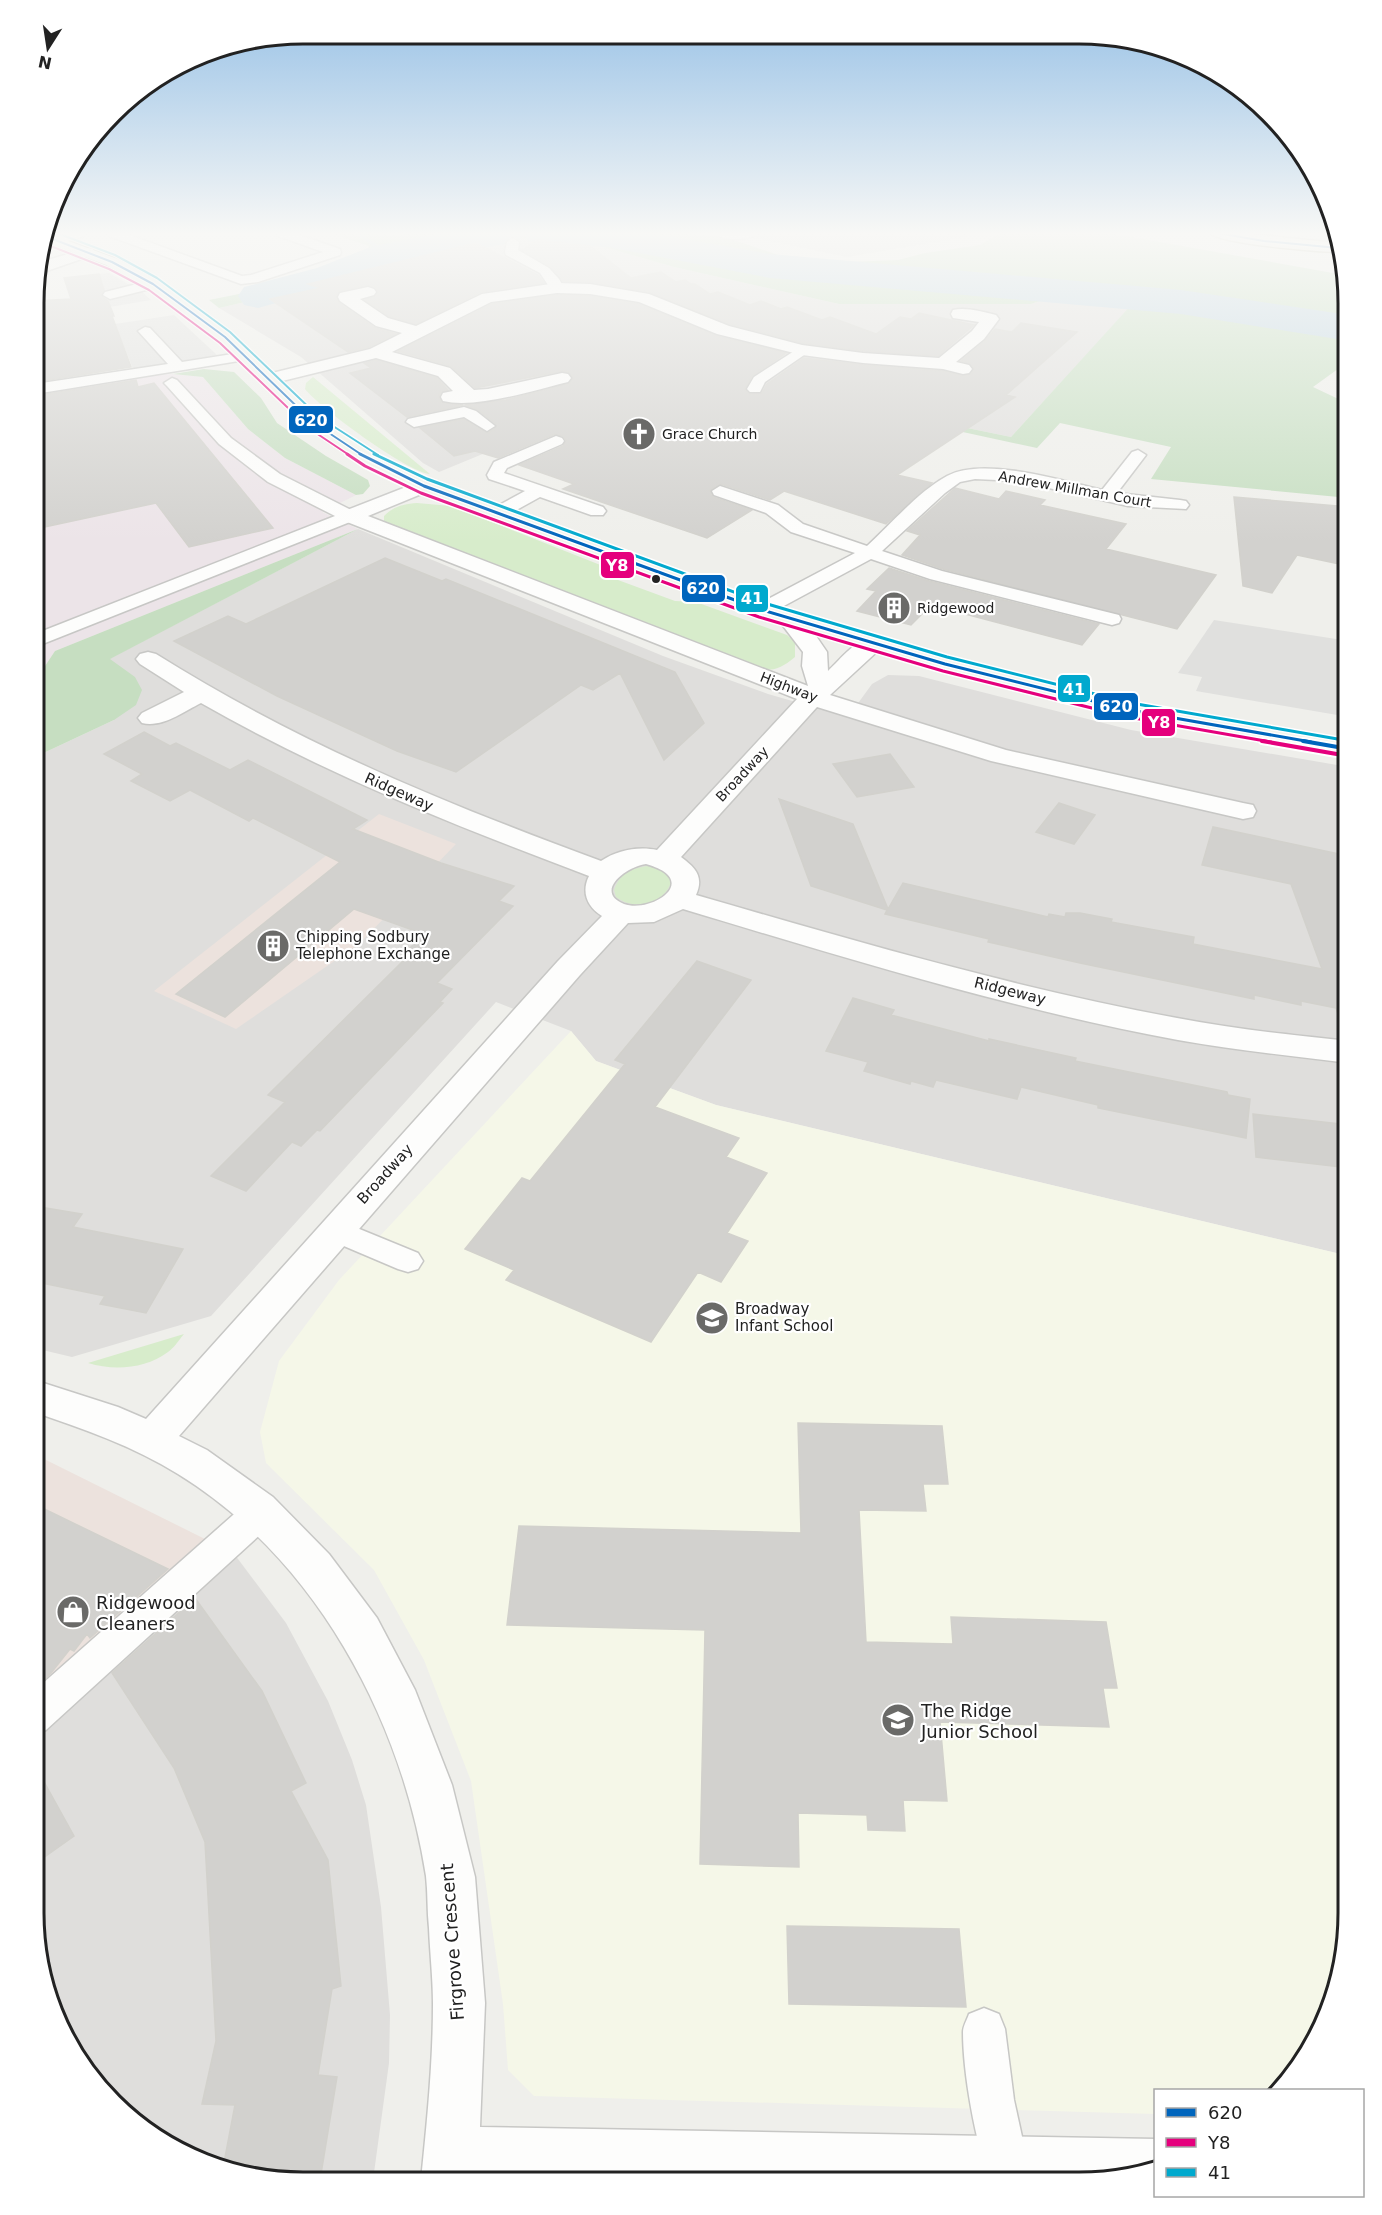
<svg xmlns="http://www.w3.org/2000/svg" width="1382" height="2215" font-family="'DejaVu Sans',sans-serif">
  <rect width="100%" height="100%" fill="#efefeb"/>
  <!-- residential -->
  <path fill="#dfdedc" d="M731,233H972L966,237L847,257Z
    M547,238L597,245L674,267L839,304H1031L1057,295L1134,303L1011,437L817,397L764,427L660,381L439,472L423,463L301,357L219,308L346,279L478,241Z
    M358,529L663,656L768,694L848,717L872,684L888,675L919,676L1131,730L1349,767V1256L716,1105L596,1061L571,1031L496,1002L211,1316L72,1357L34,1348L35,757L114,720L109,659Z
    M235,1555L286,1623L328,1701L352,1760L366,1805L381,1907L390,2015L389,2063L373,2180H268L199,2161L138,2126L88,2076L53,2015L33,1912V1697Z"/>
  <!-- commercial -->
  <path fill="#ece2dd" d="M379,814L456,844L359,944L236,1029L154,991Z
    M34,1454L205,1539L33,1696Z"/>
  <!-- industrial -->
  <path fill="#ece4e8" d="M173,374L203,377L248,429L285,458L356,495L322,512L358,529L55,651L35,681V394L133,376Z"/>
  <!-- education -->
  <path fill="#f5f7e8" d="M571,1031L596,1061L716,1105L1349,1256L1348,1930L1335,1999L1294,2076L1279,2090H1156L1155,2114L913,2107L534,2096L508,2070L503,2004L471,1781L424,1660L374,1570L266,1463L260,1432L279,1361L339,1280Z"/>
  <!-- grass -->
  <path fill="#d7eccb" d="M313,377L430,474C407,472 320,408 305,389L306,383Z
    M417,503L451,506L608,568L618,580L675,601L696,602L787,635L795,642V657C777,672 771,671 749,667L384,524V516C394,506 404,504 417,503Z
    M647,866C658,868 667,870 672,880C665,904 636,912 616,897L614,890C620,873 630,869 647,866Z
    M184,1334C179,1340 174,1348 168,1352C145,1369 114,1371 88,1363Z"/>
  <!-- forest -->
  <path fill="#c6dec1" d="M330,233L399,235L410,233H668L722,236L778,255L850,262L898,260L925,253L980,245L1000,233H1110L1344,275L1349,303V361L1313,387L1349,404V498L1151,479L1171,447L1060,423L1037,448L889,416L817,397L1011,437L1133,303L1057,295L1031,304H839L674,267L597,245L547,238L478,241L346,279L219,308L209,300L244,293L369,253V246Z
    M204,369L234,372L261,398L277,423L326,456L368,480L370,486L363,494L356,495L285,458L248,429L203,377L173,374Z
    M358,529L110,659L135,677L142,690L136,705L114,720L35,757V681L55,651Z"/>
  <!-- parking -->
  <path fill="#e0e0de" d="M109,273L142,292L151,300L104,308L84,287L102,284L99,274Z
    M174,315L217,355L133,369L115,324Z
    M1214,620L1349,641V717L1196,691L1202,677L1178,673Z"/>
  <g fill="none" stroke-linecap="round" stroke-linejoin="round">
    <!-- stream -->
    <path fill="#bfd5e2" fill-rule="evenodd" d="M355,233H361L390,254L385,255Z"/>
    <!-- river -->
    <path fill="#bfd5e2" fill-rule="evenodd" d="M443,233H651L770,254L1181,290L1349,315V341L1181,314L770,278L608,247L541,244L528,241L523,234L518,241L505,244L396,264L345,284L258,308L244,305L238,296L244,287L317,268L373,246Z"/>
  </g>
  <!-- building -->
  <path fill="#d2d1ce" stroke="#d2d1cc" stroke-width="1.5" d="M537,240L590,246L631,278L661,272L676,282L685,280L691,284H695L710,294L718,292L750,305L761,301L781,309L787,307L822,320L830,317L876,334L900,317L911,319L919,313L974,325L938,356L863,351L802,343L730,324L649,292L590,282L563,281L550,266L522,250Z
    M476,243L538,275L544,283L481,292L416,324L389,316L365,300L376,296L378,291L375,287L368,285L340,291L336,296L339,303L375,328L396,334L369,347L348,352L270,299L321,288L308,284Z
    M99,274L104,290L101,296L108,301L114,316H112L131,367L35,382V301L71,299L64,278Z
    M557,295L590,296L638,304L716,336L786,353L752,376L745,389L750,394L762,393L767,384L804,358L863,365L943,371L963,376L971,374L974,369L970,363L961,361L985,341L995,329L1012,332L1021,323L1077,332L1006,395L1015,397L897,475L932,483L886,524L784,491L770,500L721,484L710,490L713,497L752,510L707,538L563,489L574,484L519,465L563,446L566,440L563,436L555,434L498,458L475,451L454,456L420,428L464,419L488,433L496,428V424L477,409L465,405L506,400L570,383L573,377L568,372L562,371L475,388L451,366L398,351L492,304Z
    M376,360L437,378L448,390L441,392L439,396L441,402L463,405L407,417L350,373L371,368L364,363Z
    M136,380L138,387L154,383L273,528L189,547L156,503L35,529V396Z
    M955,488L999,499L1006,491L1045,500L1040,505L1126,524L1106,549L1216,575L1177,629L943,569L902,555L920,535L907,531Z
    M1234,497L1349,507V566L1297,555L1272,593L1243,586Z
    M385,558L442,581L446,579L675,672L704,723L664,760L620,673L593,690L581,685L456,772L397,751L277,696L174,641L228,616L246,624Z
    M889,568L929,581L1099,624L1082,645L931,605L911,625L857,611L876,591L867,589Z
    M144,732L170,746L176,743L230,770L248,760L367,820L353,829L441,863L514,886L499,901L513,906L437,983L452,989L440,1002L443,1003L320,1131L317,1130L301,1146L292,1142L246,1191L211,1176L285,1102L268,1095L405,959L400,958L424,934L354,909L225,1017L176,994L340,862L253,818L249,821L190,790L170,801L131,781L142,774L104,754Z
    M890,754L914,787L857,797L833,764Z
    M779,799L853,824L888,909L903,883L1048,917L1049,914L1065,917L1066,913H1080L1112,919L1111,922L1194,937L1193,944L1322,969L1291,884L1202,865L1213,827L1349,856V1030L1344,1031L1336,1008L1301,1001V1005L1254,995V999L1080,963L988,942L989,939L885,914L887,910L811,886Z
    M1059,803L1095,815L1074,844L1036,832Z
    M697,961L751,980L655,1107L739,1138L726,1157L767,1173L727,1233L748,1241L721,1282L698,1272L651,1342L506,1280L514,1270L465,1249L522,1178L530,1181L625,1064L615,1060Z
    M853,998L894,1010L891,1015L989,1041V1039L1076,1058L1075,1061L1227,1092L1228,1095L1250,1099L1246,1138L1098,1108V1105L1021,1087L1017,1099L936,1080L933,1087L911,1081L910,1084L864,1071L868,1062L826,1051Z
    M1253,1114L1349,1125V1168L1256,1157Z
    M34,1206L82,1214L73,1227L183,1249L146,1313L100,1304L105,1296L37,1282L34,1286Z
    M798,1423L942,1426L948,1484H923L926,1511L859,1510L866,1642L953,1644L951,1617L1106,1622L1117,1688H1103L1109,1727L940,1722L947,1801L903,1800L905,1831L868,1830L867,1815L798,1813L799,1867L700,1864L705,1630L507,1625L519,1526L801,1533Z
    M34,1504L168,1569L90,1638L87,1634L74,1651L70,1649L51,1673L33,1689Z
    M195,1598L262,1691L306,1783L291,1791L328,1860L341,1986L332,1989L318,2075L337,2077L320,2180H268L223,2168L235,2105L202,2104L216,2041L205,1842L174,1768L112,1673Z
    M33,1762L74,1836L33,1865Z
    M787,1926L959,1929L966,2007L789,2004Z"/>
  <g fill="none" stroke-linecap="round" stroke-linejoin="round">
    <defs>
      <path id="service" d="M68,233H86L84,236L57,244L51,240Z
        M107,233H124L242,276L251,275L323,252L278,236L276,233H293L340,249L341,252L340,255L258,282L241,284L109,236Z
        M513,238L519,242L518,250L549,268L559,279L564,288L562,291H552L540,273L506,255L505,252L507,242Z
        M88,248L93,249L94,252L93,255L35,275L36,265L41,262Z
        M153,280L158,281L160,284L158,287L110,299L103,295L105,292Z
        M145,327L150,328L182,362L245,352L252,356L245,360L35,394V384L168,364L138,331Z
        M802,346L807,347L809,350L807,353L765,382L760,392H750L747,389L754,377Z
        M172,378L177,380L231,438L280,474L355,512L358,516L355,520L35,647V634L335,516L268,482L219,444L167,386L164,383Z
        M464,407L476,411L495,426L487,431L464,417L414,427L406,422L408,419Z
        M556,436L562,438L564,441L562,444L507,468L504,473L603,507L606,511L603,515H591L540,497L502,518H490L487,514L490,510L525,491L489,479L487,475L494,462Z
        M1138,450L1146,455L1117,493L1180,500L1186,501L1189,505L1186,509L1128,506L1018,481L975,479L960,482L945,493L882,551L942,571L1119,615L1121,619L1119,623L1112,625L930,579L871,559L769,614H755L753,610L755,606L855,553L791,532L766,513L714,495L712,491L720,486L778,505L803,524L867,546C891,524 919,491 947,476C983,456 1064,481 1102,490L1132,452Z
        M335,1219L418,1253L423,1261L418,1269L408,1272L398,1269L325,1238L320,1230L325,1222Z
        M262,1496L274,1500L279,1511L274,1522L46,1730L33,1735V1692L250,1500Z
        M984,2008L999,2014L1005,2029L1014,2100L1028,2164L1022,2180L1017,2182L990,2180C975,2142 963,2072 963,2032C963,2026 967,2020 969,2014Z"/>
      <path id="minor" d="M713,233H758C750,241 721,241 713,233Z
        M557,283L590,284L649,294L729,326L802,345L863,353L939,358L972,331L979,322L953,318L951,314L953,310C966,307 983,312 996,315L999,319L984,339L956,362L969,365L972,369L969,373L963,374L943,369L863,363L802,355L717,334L639,302L590,294L557,293L491,302L392,352L450,368L474,390L488,389L562,373L568,374L571,378L568,382C535,390 476,409 443,401L441,397L443,393L453,391L438,376L376,358L270,384L264,383L261,379L264,375L370,349L402,333L376,326L340,301L338,297L340,293L368,287L374,289L376,292L374,295L360,299L388,318L416,326L482,294Z
        M424,480L431,482L434,486L431,490L368,516L808,686L802,666L803,652L777,618L781,613L789,611L797,613L814,633L827,652L828,671C842,658 860,633 881,638L885,643L881,648L830,695L1006,750L1243,803L1253,805L1256,811L1253,817L1243,819L991,761L817,707L681,857C696,868 704,877 696,895C855,941 1014,988 1177,1018C1234,1029 1291,1035 1349,1041V1063C1292,1056 1235,1050 1178,1040C1010,1009 846,958 683,909L654,922L628,923L580,975L179,1436L207,1450L273,1497L329,1554L377,1618L415,1690L452,1785L475,1877L485,2003L480,2127L1156,2139V2167L1080,2182L421,2180C427,2122 433,2063 433,2004C433,1979 430,1953 429,1928C427,1911 428,1893 426,1876C401,1718 316,1559 178,1474C133,1446 84,1429 34,1412V1380L118,1407L146,1419L558,961L602,916C587,907 581,892 589,876C456,826 325,774 201,703C183,712 162,728 142,723L138,718L142,713L184,692L140,664L136,659L140,654L148,652L156,654C299,744 444,803 601,861C617,850 639,846 657,850L797,699L342,520L338,516L342,512ZM646,864C703,880 651,914 624,904C594,892 625,867 646,864Z"/>
      <path id="secondary" d="M46,233L118,259L159,281L231,333L321,419L376,456L431,482L770,605L953,659L1129,703L1349,741V757L1129,717L937,669L754,615L417,490L362,464L307,427L219,341L147,287L106,265L43,241Z"/>
      <path id="primary" d="M1210,233H1242L1337,243L1339,252C1320,252 1220,244 1210,233Z"/>
    </defs>
    <!-- service casing -->
    <use href="#service" stroke="#c7c7c5" stroke-width="3"/>
    <!-- minor casing -->
    <use href="#minor" stroke="#c7c7c5" stroke-width="3"/>
    <!-- secondary casing -->
    <use href="#secondary" stroke="#949a82" stroke-width="3"/>
    <!-- primary casing -->
    <use href="#primary" stroke="#a6a187" stroke-width="3"/>
    <!-- service -->
    <use href="#service" fill="#fdfdfc" fill-rule="evenodd"/>
    <!-- minor -->
    <use href="#minor" fill="#fdfdfc" fill-rule="evenodd"/>
    <!-- secondary -->
    <use href="#secondary" fill="#f2f4ed" fill-rule="evenodd"/>
    <!-- primary -->
    <use href="#primary" fill="#f2efe7" fill-rule="evenodd"/>
    <defs>
      <path id="bus-1-far2" d="M1218,233L1264,241L1338,248
        M45,236L112,262L153,284L225,337L314,423L362,455"/>
      <path id="bus-1-far1" d="M360,454L424,486L762,610L945,664L1129,710L1311,742"/>
      <path id="bus-1" d="M1303,741L1349,749"/>
      <path id="bus-2-far2" d="M43,243L109,269L149,290L220,343L310,429L349,455"/>
      <path id="bus-2-far1" d="M347,454L365,466L421,493L759,617L943,671L1128,717L1271,742"/>
      <path id="bus-2" d="M1262,741L1348,756"/>
      <path id="bus-3-far1" d="M57,233L115,255L157,278L230,332L319,417L378,455"/>
      <path id="bus-3" d="M374,454L427,479L764,603L947,657L1131,703L1349,741"/>
    </defs>
    <!-- bus-1-far2 casing -->
    <use href="#bus-1-far2" stroke="#fff" stroke-width="4.5"/>
    <!-- bus-1-far1 casing -->
    <use href="#bus-1-far1" stroke="#fff" stroke-width="6"/>
    <!-- bus-1 casing -->
    <use href="#bus-1" stroke="#fff" stroke-width="8"/>
    <!-- bus-2-far2 casing -->
    <use href="#bus-2-far2" stroke="#fff" stroke-width="4.5"/>
    <!-- bus-2-far1 casing -->
    <use href="#bus-2-far1" stroke="#fff" stroke-width="6"/>
    <!-- bus-2 casing -->
    <use href="#bus-2" stroke="#fff" stroke-width="8"/>
    <!-- bus-3-far1 casing -->
    <use href="#bus-3-far1" stroke="#fff" stroke-width="4.5"/>
    <!-- bus-3 casing -->
    <use href="#bus-3" stroke="#fff" stroke-width="6"/>
    <!-- bus-1-far2 -->
    <use href="#bus-1-far2" stroke="#0065bd" stroke-width="2"/>
    <!-- bus-1-far1 -->
    <use href="#bus-1-far1" stroke="#0065bd" stroke-width="3"/>
    <!-- bus-1 -->
    <use href="#bus-1" stroke="#0065bd" stroke-width="4"/>
    <!-- bus-2-far2 -->
    <use href="#bus-2-far2" stroke="#e5007d" stroke-width="2"/>
    <!-- bus-2-far1 -->
    <use href="#bus-2-far1" stroke="#e5007d" stroke-width="3"/>
    <!-- bus-2 -->
    <use href="#bus-2" stroke="#e5007d" stroke-width="4"/>
    <!-- bus-3-far1 -->
    <use href="#bus-3-far1" stroke="#00a9ce" stroke-width="2"/>
    <!-- bus-3 -->
    <use href="#bus-3" stroke="#00a9ce" stroke-width="3"/>
  </g>
  <!-- sky -->
  <linearGradient id="sky" x2="0" y2="1"><stop stop-color="#97c1e6"/><stop offset="0.43" stop-color="#f8f8f6"/><stop offset="1" stop-color="#f8f8f6" stop-opacity="0"/></linearGradient>
  <rect width="1382" height="543" fill="url(#sky)"/>
  <!-- icons -->
  <defs>
    <symbol id="church-disc" viewBox="-11 -11 22 22"><circle r="9.5" fill="#6a6a68" stroke="#fff"/><path d="M-1.2-6h2.4v3.5h3.3v2.4h-3.3V6h-2.4V-.1h-3.3v-2.4h3.3Z" fill="#fff"/></symbol>
    <symbol id="building-disc" viewBox="-11 -11 22 22"><circle r="9.5" fill="#6a6a68" stroke="#fff"/><path d="M-4-6H4V6H1V3H-1V6H-4ZM-2.5-4.3h1.7v1.8h-1.7ZM.8-4.3h1.7v1.8H.8ZM-2.5-1h1.7V.8h-1.7ZM.8-1h1.7V.8H.8Z" fill="#fff"/></symbol>
    <symbol id="school-disc" viewBox="-11 -11 22 22"><circle r="9.5" fill="#6a6a68" stroke="#fff"/><path d="M0-5L7-2L0 1L-7-2ZM-4 1L0 2.5L4 1V4Q0 6-4 4Z" fill="#fff"/></symbol>
    <symbol id="shop-disc" viewBox="-11 -11 22 22"><circle r="9.5" fill="#6a6a68" stroke="#fff"/><path d="M-5-2.5h2.3a2.7 3.5 0 0 1 5.4 0H5L5.5 6h-11ZM-1.5-2.5h3a1.5 2.3 0 0 0-3 0Z" fill="#fff"/></symbol>
  </defs>
  <g fill-rule="evenodd">
    <use href="#church-disc" x="620" y="415" width="38" height="38"/>
    <use href="#building-disc" x="875" y="589" width="38" height="38"/>
    <use href="#building-disc" x="254" y="927" width="38" height="38"/>
    <use href="#school-disc" x="693" y="1299" width="38" height="38"/>
    <use href="#shop-disc" x="54" y="1593" width="38" height="38"/>
    <use href="#school-disc" x="879" y="1701" width="38" height="38"/>
  </g>
  <!-- markers -->
  <circle fill="#222" stroke="#fff" stroke-width="2" cx="656" cy="579" r="5"/>
  <g text-anchor="middle" dominant-baseline="central" stroke-width="4.5" stroke-linejoin="round" paint-order="stroke">
    <!-- far-poi labels -->
    <g font-size="14" fill="#222" stroke="#fff" text-anchor="start">
      <text x="662" y="434">Grace Church</text>
      <text x="917" y="608">Ridgewood</text>
    </g>
    <!-- far-street labels -->
    <g font-size="14" fill="#222" stroke="#fff">
      <text transform="translate(1075 489) rotate(10)">Andrew Millman Court</text>
      <text transform="translate(789 687) rotate(21)">Highway</text>
      <text transform="translate(742 774) rotate(-47)">Broadway</text>
    </g>
    <!-- street labels -->
    <g font-size="15" fill="#222" stroke="#fff">
      <text transform="translate(399 792) rotate(24)">Ridgeway</text>
      <text transform="translate(1010 991) rotate(14)">Ridgeway</text>
      <text transform="translate(385 1174) rotate(-48)">Broadway</text>
    </g>
    <!-- poi labels -->
    <g font-size="15" fill="#222" stroke="#fff" text-anchor="start">
      <text x="296" y="937">Chipping Sodbury<tspan x="296" dy="17">Telephone Exchange</tspan></text>
      <text x="735" y="1309">Broadway<tspan x="735" dy="17">Infant School</tspan></text>
    </g>
    <!-- near-poi labels -->
    <g font-size="18" fill="#222" stroke="#fff" text-anchor="start">
      <text x="96" y="1602">Ridgewood<tspan x="96" dy="21">Cleaners</tspan></text>
      <text x="921" y="1710">The Ridge<tspan x="921" dy="21">Junior School</tspan></text>
    </g>
    <!-- near-street labels -->
    <g font-size="18" fill="#222" stroke="#fff">
      <text transform="translate(452 1942) rotate(-94)">Firgrove Crescent</text>
    </g>
  </g>
  <!-- crop -->
  <path d="M0 0H1382V2215H0ZM303 44H1079A259 259 0 0 1 1338 303V1913A259 259 0 0 1 1079 2172H303A259 259 0 0 1 44 1913V303A259 259 0 0 1 303 44Z" fill="#fff" fill-rule="evenodd"/>
  <path fill="none" stroke="#222" stroke-width="3" d="M303 44H1079A259 259 0 0 1 1338 303V1913A259 259 0 0 1 1079 2172H303A259 259 0 0 1 44 1913V303A259 259 0 0 1 303 44Z"/>
  <g stroke="#fff" stroke-width="2">
    <rect x="288" y="405" width="46" height="29" rx="6" fill="#0065bd"/>
    <rect x="600" y="551" width="35" height="28" rx="6" fill="#e5007d"/>
    <rect x="681" y="574" width="45" height="29" rx="6" fill="#0065bd"/>
    <rect x="735" y="584" width="34" height="29" rx="6" fill="#00a9ce"/>
    <rect x="1057" y="674" width="34" height="29" rx="6" fill="#00a9ce"/>
    <rect x="1093" y="692" width="46" height="29" rx="6" fill="#0065bd"/>
    <rect x="1141" y="708" width="35" height="29" rx="6" fill="#e5007d"/>
  </g>
  <g font-size="16" text-anchor="middle" font-weight="bold" fill="#fff">
    <text x="311" y="426">620</text>
    <text x="617" y="571">Y8</text>
    <text x="703" y="594">620</text>
    <text x="752" y="604">41</text>
    <text x="1074" y="695">41</text>
    <text x="1116" y="712">620</text>
    <text x="1159" y="728">Y8</text>
  </g>
  <!-- legend -->
  <rect x="1154" y="2089" width="210" height="108" fill="#ffffff" stroke="#a7a7a7" stroke-width="1.5"/>
  <rect x="1166" y="2108" width="30" height="9" fill="#0065bd" stroke="#a7a7a7" stroke-width="1.5"/>
  <text x="1208" y="2119" font-size="18" fill="#222222">620</text>
  <rect x="1166" y="2138" width="30" height="9" fill="#e5007d" stroke="#a7a7a7" stroke-width="1.5"/>
  <text x="1208" y="2149" font-size="18" fill="#222222">Y8</text>
  <rect x="1166" y="2168" width="30" height="9" fill="#00a9ce" stroke="#a7a7a7" stroke-width="1.5"/>
  <text x="1208" y="2179" font-size="18" fill="#222222">41</text>
  <!-- north arrow -->
  <g transform="translate(48 48) rotate(192)" stroke="#ffffff" stroke-width="4.5" paint-order="stroke">
  <path d="M0-4.5L10 22L0 15L-10 22Z" fill="#222222"/>
  <text y="-9" font-size="16" font-weight="bold" text-anchor="middle" fill="#222222">N</text>
  </g>
</svg>
